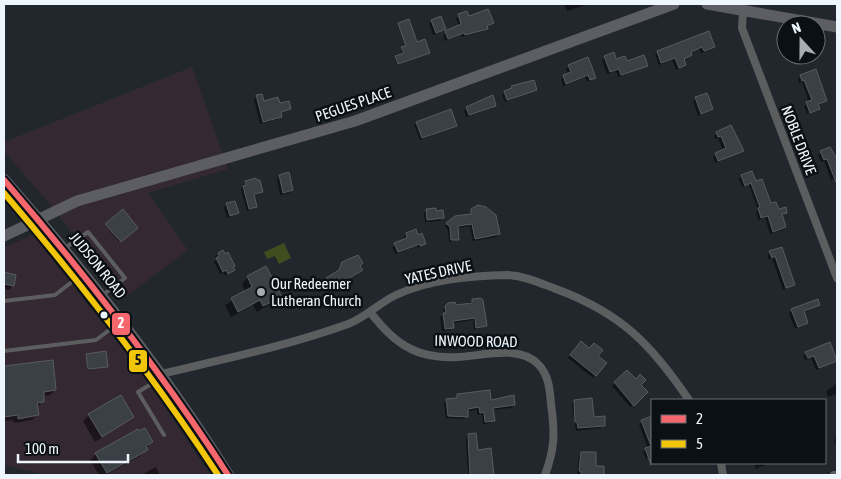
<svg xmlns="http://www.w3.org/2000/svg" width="841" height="479" font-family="'Asap Condensed',sans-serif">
  <rect width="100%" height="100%" fill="#21272d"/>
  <!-- commercial -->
  <path fill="#342833" d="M192,67L228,169L148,193L188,250L124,298L47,201L4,151V142Z
    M33,235L146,379L210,475H46L4,465V247Z"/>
  <!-- green -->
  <path fill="#3f4d1f" d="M284,243L291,258L279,264L275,256L267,259L264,252Z"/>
  <!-- shadow -->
  <path fill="#0007" d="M564,4H589L567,11Z
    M466,12L469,18L492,23L484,31L462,37L461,35L445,41L443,35L459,27L456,18Z
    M432,21L445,29L433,35L429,24Z
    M399,24L416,43L427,54L397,65L395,58L403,55L401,49L406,47Z
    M708,32L713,46L711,49L701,53L699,49L690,53L688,58L683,60L685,65L676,70L672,60L659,65L655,55L658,52Z
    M605,57L615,61L646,65L618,77L616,71L607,74L602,60Z
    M569,66L594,78L587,82L585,77L563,86L561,79L568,74L566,69Z
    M801,76L825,101L817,105L818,108L816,111L807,114L804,106L809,102L802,82L799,83L798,79Z
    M536,89L505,102L502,95L505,92Z
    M706,95L711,109L698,116L693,101Z
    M256,97L263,103L289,109L280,113L278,119L260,124L254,99Z
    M492,97L495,105L492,108L466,117L464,111L466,108Z
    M417,123L456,126L420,140L414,125Z
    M731,127L743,150L715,163L713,156L723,151L718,138L715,139L714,136Z
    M821,152H833L837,162V178L831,180L824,161L821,162L818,155Z
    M279,176L292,190L289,193L280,195L277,179Z
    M742,176L755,183L778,211L786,212L781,216L785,227L782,230L770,234L765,218L758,220L756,212L758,209L749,185L742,187L739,179Z
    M255,180L262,192L253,196L256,207L247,211L241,189L245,182Z
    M227,204L238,213L235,215L227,218L224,207Z
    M427,210L435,212L442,218L440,221L425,222L424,213Z
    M471,210L499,234L496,237L473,241L470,226L457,228L458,239L449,242L448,230L444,226L469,216Z
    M122,211L137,228L119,242L105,225Z
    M406,234L424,244L418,248L417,246L395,254L392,247L405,240L404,237Z
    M781,248L793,284L783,290L772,258L769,260L767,255Z
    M222,252L233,270L225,276L223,272L220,274L214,262L217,259L215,256Z
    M343,263L359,266L361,270L329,290L324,282L337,273Z
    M265,268L280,296L274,302L257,312L253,305L231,317L225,305L246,292L242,284L248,277Z
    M4,273L15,276L13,285L9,290L4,289Z
    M472,301L486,326L474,330L473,320L452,323L453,327L450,330L442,331L440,317L444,314L443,310L446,307H455Z
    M819,305L803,313L807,323L795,329L789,313L792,310Z
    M578,346L596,356L595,375L593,378L568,358Z
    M806,353L836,361L816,370L811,358L805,360L803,356Z
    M87,355L107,367L87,370Z
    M51,362L55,390L50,395L42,396V402L37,407V415L32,420L14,423L13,420L4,421V367Z
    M627,371L646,392L630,407L612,386Z
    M837,384V399L835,394L828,397L826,391Z
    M457,395L490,401L514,405L511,408L492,410L493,421L490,423L483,424L482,414L477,415V410L467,411V416L464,419L446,418L444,403L447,400H455Z
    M575,401L593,419L604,425L601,428L576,431L572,404Z
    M89,415L133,417L95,442L83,421Z
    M651,418L652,457L646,459L643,452L648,449L639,424Z
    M837,432V443H834Z
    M468,435L477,451L492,475H468L466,438Z
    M152,442L140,456L106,475H99L90,460L96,454Z
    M582,453L594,468H603L602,475L577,474L579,456Z
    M754,463H769L756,469Z
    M156,467L160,475H141Z"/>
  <!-- building -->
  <path fill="#3a4045" stroke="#575c61" d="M488,9L494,23L487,26L488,29L465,35L464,33L448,39L445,31L461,24L458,14L467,11L469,16Z
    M441,16L446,29L436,33L431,20Z
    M409,19L417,42L425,39L430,53L398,64L395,56L404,53L401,47L406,46L398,23Z
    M709,31L715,47L704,51L702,47L691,52L692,55L684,59L686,65L679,68L675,58L661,63L657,51Z
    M614,52L616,59L625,56L627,61L644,55L648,66L621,75L619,69L610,72L604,56Z
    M588,57L596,78L590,80L588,75L566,84L563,75L571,72L568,65Z
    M816,69L827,101L818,104L820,109L810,113L806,102L812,100L804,80L802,81L800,75Z
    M534,80L537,90L507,100L504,91L512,88L511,86Z
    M707,93L713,109L701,114L695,97Z
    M262,94L264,101L278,97L280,103L289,101L291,109L281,112L282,117L263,122L256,95Z
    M493,95L496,106L469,115L466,107Z
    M451,109L457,126L422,138L416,122Z
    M731,125L744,151L718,161L715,153L726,148L721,136L718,137L716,132Z
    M830,147L837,159V185L827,159L824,160L820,151Z
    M752,171L756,181L762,179L771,203L776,202L779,209L786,207L787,213L782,214L786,227L773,232L768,216L761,218L758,208L760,207L751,183L745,186L741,175Z
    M289,172L293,190L283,193L279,175Z
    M256,178L257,180H260L263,192L254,194L257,207L249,209L243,186L246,185L245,181Z
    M235,201L239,213L230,216L226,203Z
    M478,205L486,207L496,215L500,234L475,239L472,224L458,226L459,240H451L450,227L446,223L455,216L471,214V209Z
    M436,208V211L443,210L444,218L427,220L426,209Z
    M123,209L138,228L121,242L105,224Z
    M416,229L418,235L422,233L426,244L420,246V244L398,252L394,243L407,238L406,233Z
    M782,247L795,285L786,288L775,256L772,258L769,251Z
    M223,250L225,254L228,252L235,266L233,267L235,270L228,274L226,270L223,272L216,258L219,256L218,253Z
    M358,255L363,263L360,266L363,270L332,288L326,278L339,270L342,262Z
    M266,266L282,297L263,306L260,300L238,312L231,298L252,287L247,276Z
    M4,272L16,275L14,286L4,284Z
    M481,298L483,300L487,326L476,328L475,318L453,321L454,328L445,329L443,313H446L445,306L448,303L455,302L456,305L472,303V299Z
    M818,299L820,305L804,311L808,323L798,327L791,309Z
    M581,341L589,348L594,343L603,350L598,356L607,363L596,376L570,355Z
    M830,342L837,361L819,368L814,356L808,358L805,352Z
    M106,351L108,367L88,369L86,354Z
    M53,360L56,390L44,392V402L37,403L39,415L18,419V415L4,417V366Z
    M627,370L636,379L640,374L646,380L641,385L648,392L634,406L614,382Z
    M490,390L491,400L514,395L515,405L493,408L495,421L485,422L484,412L480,413L479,407L468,409V417L448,416L446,399L457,398V394Z
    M121,395L134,417L102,437L88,414Z
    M592,398L594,417L605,416V426L578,428L577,422H575L574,400Z
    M652,416L651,424V465L645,448L651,446L641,420Z
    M145,428L153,442L146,446L148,450L107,473L95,453L138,429L139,431Z
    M476,433L478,450L491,448L494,475H470L468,434Z
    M581,452H596V466H604V475H581V471H579Z"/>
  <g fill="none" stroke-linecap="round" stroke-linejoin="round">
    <!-- lane -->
    <path stroke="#5b5d5f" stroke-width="4" d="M65,248L88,232L125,278L104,294
      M4,301L55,295L82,274
      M4,351L96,340L120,322
      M161,378L138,392L164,435"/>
    <!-- street -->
    <path stroke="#5b5d5f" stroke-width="8" d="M743,10L742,28L837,278
      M370,312C382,327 395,342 413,350C426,356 444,358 458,357C482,356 521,344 539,365C549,376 550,391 551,404C555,433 555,448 545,475
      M161,374C224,359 287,346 348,324C366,317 379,303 396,295C430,279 471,276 508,275C525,276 540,283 556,289C621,313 651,344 689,400
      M721,463L723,475
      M834,475H837"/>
    <!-- secondary -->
    <path stroke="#5c5e63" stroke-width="11" d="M707,4L837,27
      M4,236L77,201L355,121L674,4"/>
    <!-- primary -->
    <path stroke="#5a5d62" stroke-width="12" d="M4,180C86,273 162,370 228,475"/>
    <defs>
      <path id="bus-1" d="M4,180C85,274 161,371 228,475"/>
      <path id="bus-2" d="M4,193C81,283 153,376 218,475"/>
    </defs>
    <!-- bus-1 casing -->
    <use href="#bus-1" stroke="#0b1015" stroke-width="10"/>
    <!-- bus-2 casing -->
    <use href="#bus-2" stroke="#0b1015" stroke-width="10"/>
    <!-- bus-1 -->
    <use href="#bus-1" stroke="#f5676c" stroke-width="6"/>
    <!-- bus-2 -->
    <use href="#bus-2" stroke="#f0c50a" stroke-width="6"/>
  </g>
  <!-- markers -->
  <circle fill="#a6aeb4" stroke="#0b1015" stroke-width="2" cx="261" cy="292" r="5"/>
  <circle fill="#eef6fd" stroke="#0b1015" stroke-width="2" cx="104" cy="315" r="4.5"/>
  <g text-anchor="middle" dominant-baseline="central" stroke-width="5" stroke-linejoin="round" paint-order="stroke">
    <!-- street labels -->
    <g font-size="15" fill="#eef6fd" stroke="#0b1015">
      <text transform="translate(353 104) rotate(-19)">PEGUES PLACE</text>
      <text transform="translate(799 140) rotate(69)">NOBLE DRIVE</text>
      <text transform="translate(98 265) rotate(51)">JUDSON ROAD</text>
      <text transform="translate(438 272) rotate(-12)">YATES DRIVE</text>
      <text transform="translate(476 341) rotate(1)">INWOOD ROAD</text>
    </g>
    <!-- poi labels -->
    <g font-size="15" fill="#eef6fd" stroke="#0b1015" text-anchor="start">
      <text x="271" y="283">Our Redeemer<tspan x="271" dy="17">Lutheran Church</tspan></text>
    </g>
  </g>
  <g stroke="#0b1015" stroke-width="2">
    <rect x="111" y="312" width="20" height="24" rx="5" fill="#f5676c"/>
    <rect x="128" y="349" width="20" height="24" rx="5" fill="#f0c50a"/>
  </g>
  <g font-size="14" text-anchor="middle" font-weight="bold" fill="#fff">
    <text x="121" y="328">2</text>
  </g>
  <g font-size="14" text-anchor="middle" font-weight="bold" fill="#111">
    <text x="138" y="365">5</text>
  </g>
  <!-- border -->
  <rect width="841" height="479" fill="none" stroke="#eef6fd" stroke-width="10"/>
  <!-- legend -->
  <rect x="651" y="399" width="175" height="65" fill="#0b1015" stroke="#666c72"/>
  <rect x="661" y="415" width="25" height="8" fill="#f5676c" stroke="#666c72"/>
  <text x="696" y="424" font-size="15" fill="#eef6fd">2</text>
  <rect x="661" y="440" width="25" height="8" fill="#f0c50a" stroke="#666c72"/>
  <text x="696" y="449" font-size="15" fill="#eef6fd">5</text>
  <!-- north arrow -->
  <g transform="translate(801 40) rotate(339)"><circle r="24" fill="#0b1015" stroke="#666c72"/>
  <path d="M0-4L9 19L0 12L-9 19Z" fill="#a6aeb4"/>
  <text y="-8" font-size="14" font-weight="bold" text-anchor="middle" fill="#eef6fd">N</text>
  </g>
  <!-- scale -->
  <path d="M18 454v8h110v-8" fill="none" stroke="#eef6fd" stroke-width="2.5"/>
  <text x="25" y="454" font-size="15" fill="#eef6fd" stroke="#0b1015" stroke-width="4" paint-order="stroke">100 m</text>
</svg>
